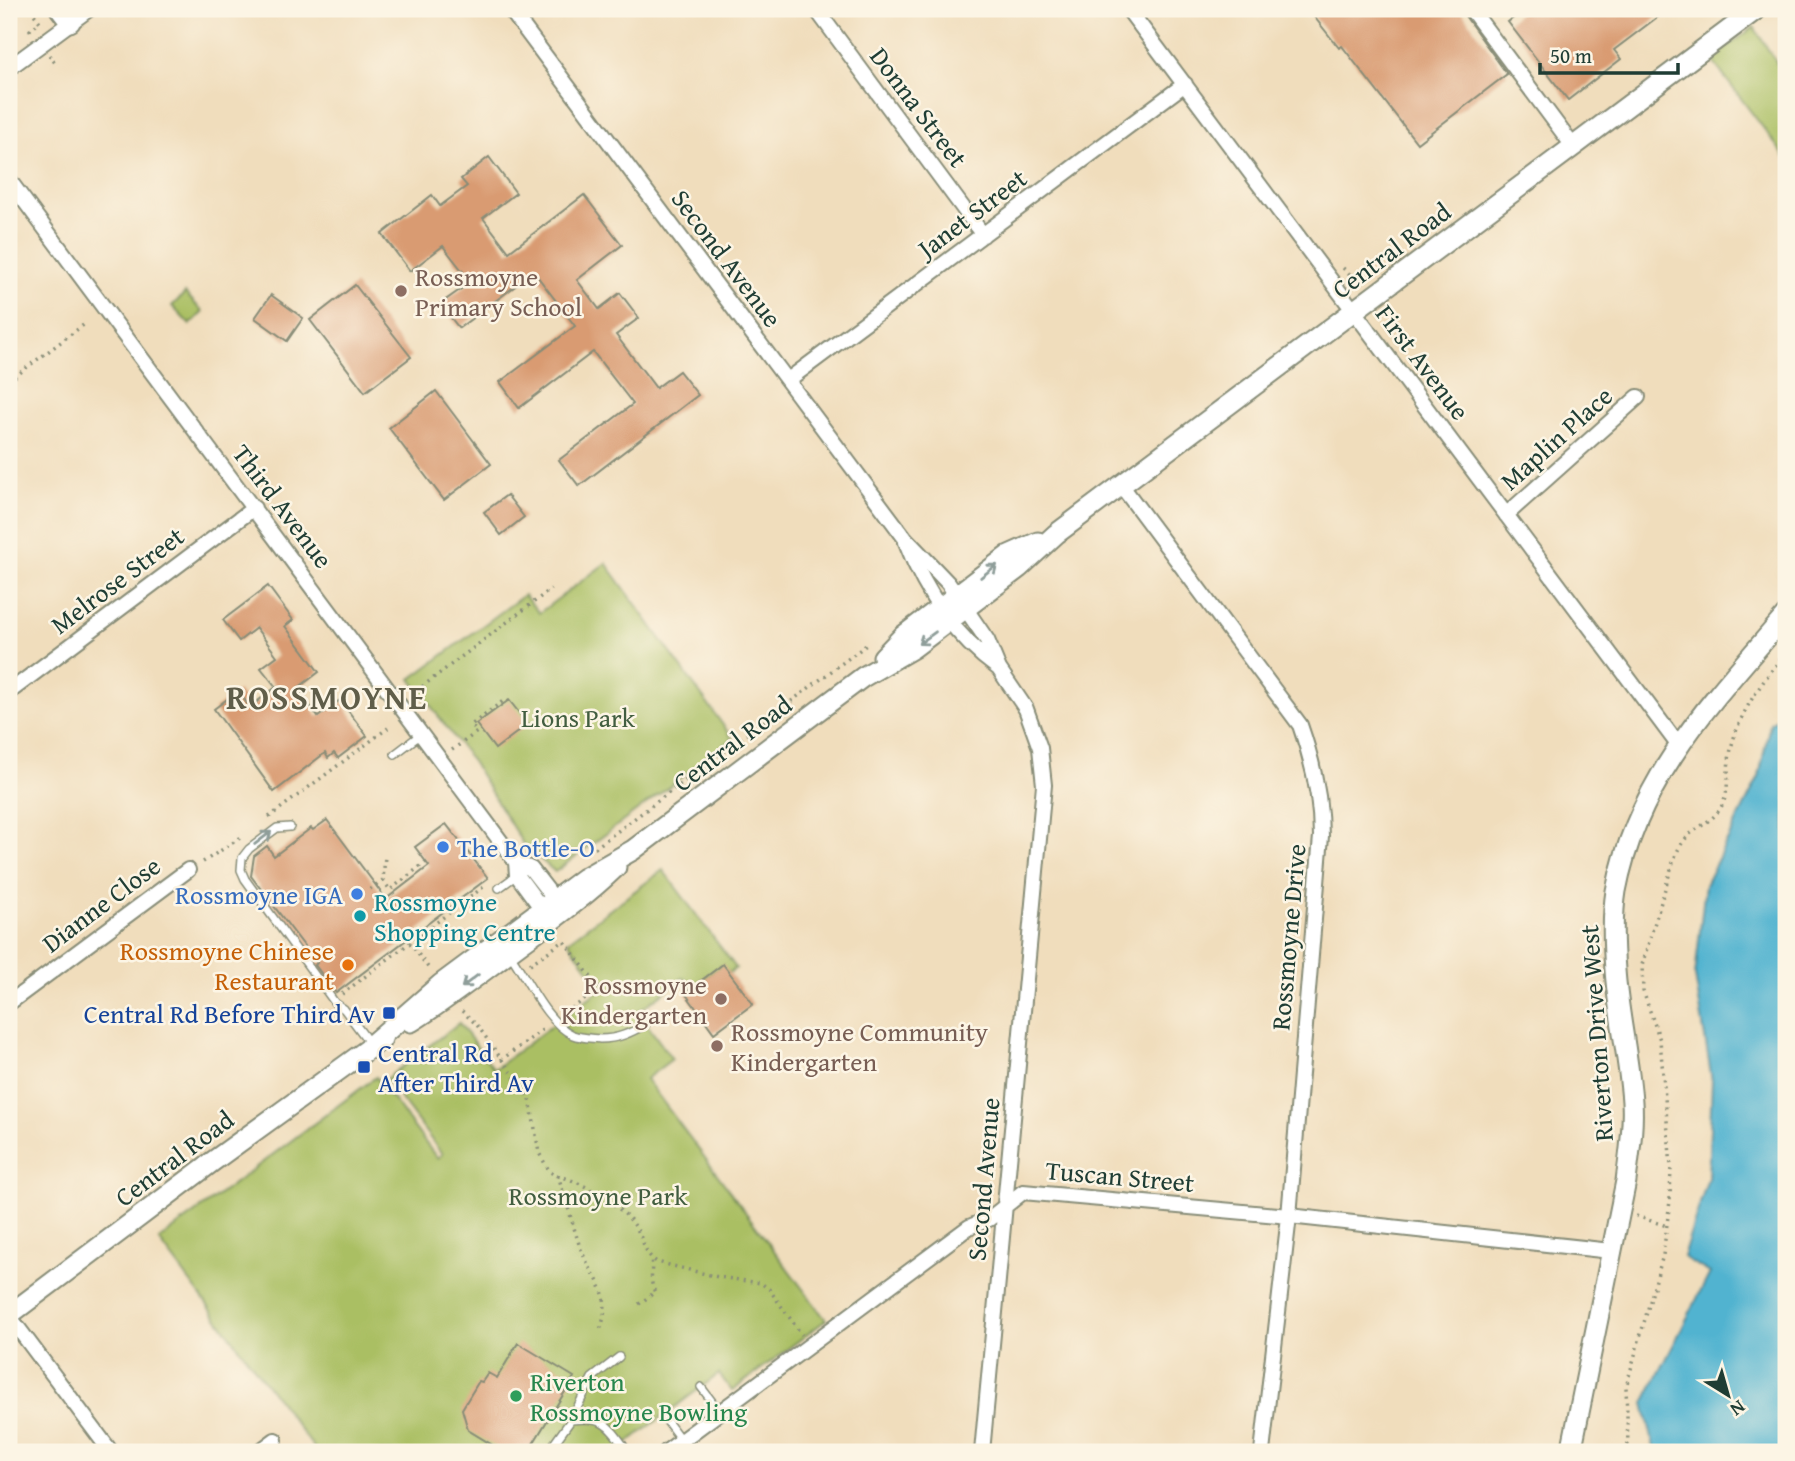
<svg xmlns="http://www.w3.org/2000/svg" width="1795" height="1461" font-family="'Gentium Book Plus',serif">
  <rect width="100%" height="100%" fill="#fcf5e5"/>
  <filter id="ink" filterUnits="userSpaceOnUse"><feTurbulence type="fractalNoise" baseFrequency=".0143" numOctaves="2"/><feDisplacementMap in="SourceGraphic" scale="14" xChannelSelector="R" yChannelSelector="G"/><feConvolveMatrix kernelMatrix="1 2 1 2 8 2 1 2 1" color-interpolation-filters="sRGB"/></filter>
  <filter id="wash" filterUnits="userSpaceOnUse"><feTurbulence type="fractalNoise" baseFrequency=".00686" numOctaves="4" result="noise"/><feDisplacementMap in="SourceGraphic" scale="28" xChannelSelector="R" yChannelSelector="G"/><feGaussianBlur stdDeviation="1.57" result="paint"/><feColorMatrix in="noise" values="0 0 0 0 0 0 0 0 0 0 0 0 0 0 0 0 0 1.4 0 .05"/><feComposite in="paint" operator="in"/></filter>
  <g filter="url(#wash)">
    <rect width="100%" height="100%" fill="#f0ddbc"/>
    <!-- green -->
    <path fill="#aabf64" stroke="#647e4c" stroke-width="2" d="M1754,27L1786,78V158L1711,59Z
      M185,293L203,312L190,325L172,306Z
      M606,563L733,739L555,872L523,844L473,763L411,679L524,595L539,613Z
      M663,870L736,968L729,973L722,965L695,985L683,978L638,1012L672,1059L646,1079L826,1320L732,1391L719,1374L615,1452H317L159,1240L376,1077L437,1158L442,1154L386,1079L459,1023L494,1069L602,988L568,941Z"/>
    <!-- water -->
    <path fill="#51b3d0" stroke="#387882" stroke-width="2" d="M1786,713V1452H1655L1644,1403L1710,1273L1683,1257L1708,1178L1712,1081L1695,976L1705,885L1759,777L1770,723Z"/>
    <g id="blocks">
      <!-- building -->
      <path fill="#d99b72" d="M1308,9H1460L1507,74L1417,143L1342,46L1339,48Z
        M1525,9H1668L1614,50L1621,59L1568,100L1508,22Z
        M489,157L516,193L483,218L509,252L584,195L622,245L577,280L599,309L620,293L639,318L616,335L656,388L679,371L698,395L579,486L559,460L633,404L593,352L519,408L500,382L575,326L534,272L459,328L440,304L471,282L443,246L410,271L382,234L432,195L440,206L467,186L461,179Z
        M355,285L411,357L365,392L310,320Z
        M271,295L303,318L287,341L255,318Z
        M436,391L491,464L444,500L389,428Z
        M507,495L524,517L501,535L484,512Z
        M268,586L293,620L285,626L319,672L298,688L301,693L318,717L340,700L367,736L338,758L334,753L328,758L325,753L274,792L214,709L238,691L250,707L276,687L261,668L277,656L256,628L239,641L223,620Z
        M509,700L528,724L495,749L476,724Z
        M327,820L386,899L429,866L415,847L446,824L488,878L336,993L315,965L317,963L251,876L254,856L267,846L274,856L311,828L313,830Z
        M723,964L753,1004L714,1033L685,993Z
        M518,1343L574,1377L528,1452H504L468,1430L462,1409L479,1381L482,1382L488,1373L497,1378Z"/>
    </g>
  </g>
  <g filter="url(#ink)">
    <use href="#blocks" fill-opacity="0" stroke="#888d78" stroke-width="2"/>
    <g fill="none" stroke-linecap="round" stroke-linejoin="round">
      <defs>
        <path id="service" d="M395,754L420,735
          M290,827L277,828L249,849L242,858L241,870L245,879L335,1003L344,1009L371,1045
          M499,888L517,875
          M509,953C526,976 546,1023 573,1035C581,1038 591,1038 600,1039C618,1039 631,1033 646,1024
          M701,1387L720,1412
          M663,1416L681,1440
          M571,1420L592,1378L619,1357
          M548,1452L571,1420C605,1416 609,1426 628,1452"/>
        <path id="minor" d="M510,9L905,538L948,583L987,640L999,669L1026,709L1040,748L1044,785L982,1452
          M816,9L983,235
          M1128,9L1679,746
          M1471,9L1573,146
          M9,68L89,9
          M9,180L516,862L531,869L559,905
          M788,380L1185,84
          M1121,485L1300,725C1313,762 1321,797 1321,836L1289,1216L1262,1452
          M1506,515L1638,397
          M906,542C925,592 955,637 998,668
          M9,692L254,508
          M516,862L517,875L548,917
          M9,1003L188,870
          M9,1316L111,1452
          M259,1452L275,1440
          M666,1452L969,1227L989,1219L1023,1192L1289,1216L1611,1251"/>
        <path id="tertiary" d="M60,9L70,22
          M883,657L903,636L1009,555L1038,542
          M411,1022C445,1001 477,976 509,952C545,925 583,899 616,867
          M371,1045L441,984L584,878L633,850L863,677L913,648L1019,568L1056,534L1757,9
          M9,1315L212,1162L382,1039
          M1571,1452L1626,1181C1629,1155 1634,1128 1632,1102C1629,1058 1618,1014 1615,970C1613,945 1612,916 1616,891C1637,778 1714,699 1786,615"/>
      </defs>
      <!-- service casing -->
      <use href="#service" stroke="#888d78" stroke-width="10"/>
      <!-- minor casing -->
      <use href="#minor" stroke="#888d78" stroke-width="18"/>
      <!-- tertiary casing -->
      <use href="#tertiary" stroke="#888d78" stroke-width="23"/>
      <!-- path -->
      <path stroke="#888d78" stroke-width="3.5" stroke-dasharray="2 5" stroke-linecap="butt" d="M30,9L40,22L30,30L32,33
        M49,55L56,64
        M1343,268L1355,279L1362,280
        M9,381L86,323
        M411,695L551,589
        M452,750L477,732L471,725L503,701L504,703
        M269,817L388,728
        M595,848L869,643
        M203,862L240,838
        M383,880L390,890L426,862
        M370,889L383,880L385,856
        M410,943L430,970
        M530,964L564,941L600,989L565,1013
        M342,994L486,885
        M462,1011L477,1025L530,1099L539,1153L550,1172L558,1176C566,1199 572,1222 579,1244C591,1279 615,1290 600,1330
        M501,1060L545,1028
        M558,1176C582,1181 622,1206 635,1226C643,1237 644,1255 657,1262L718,1277L761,1283L769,1289L802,1335
        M1636,1216L1667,1226
        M639,1304L655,1292C649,1282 653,1271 651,1259
        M1625,1452L1628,1444L1626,1387L1663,1255L1670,1201L1671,1167L1660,1040L1643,991L1642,965L1674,859C1678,850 1681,843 1688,836C1700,825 1717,819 1723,803C1729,790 1727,774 1729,760C1735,717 1760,685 1786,652"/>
      <!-- service -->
      <use href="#service" stroke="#fff" stroke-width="7"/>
      <!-- minor -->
      <use href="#minor" stroke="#fff" stroke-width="14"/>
      <!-- tertiary -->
      <use href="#tertiary" stroke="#fff" stroke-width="19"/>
    </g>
    <!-- one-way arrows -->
    <defs><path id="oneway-shaft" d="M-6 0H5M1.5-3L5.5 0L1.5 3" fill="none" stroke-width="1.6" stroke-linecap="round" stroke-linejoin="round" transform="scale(1.75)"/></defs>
    <g stroke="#8f9e9a">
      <use href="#oneway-shaft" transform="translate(989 571) rotate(-38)"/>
      <use href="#oneway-shaft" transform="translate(927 638) rotate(144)"/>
      <use href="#oneway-shaft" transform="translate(263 838) rotate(-38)"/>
      <use href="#oneway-shaft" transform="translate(470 981) rotate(143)"/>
    </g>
  </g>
  <!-- markers -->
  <g fill="#8d6e63" stroke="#fcf5e5" stroke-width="2.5">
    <circle cx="401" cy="291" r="7"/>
    <circle cx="721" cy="999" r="7"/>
    <circle cx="717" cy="1046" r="7"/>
  </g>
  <g fill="#3f7fe0" stroke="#fcf5e5" stroke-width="2.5">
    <circle cx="443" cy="847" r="7"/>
    <circle cx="357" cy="894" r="7"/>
  </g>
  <circle fill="#0f9aa8" stroke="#fcf5e5" stroke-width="2.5" cx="360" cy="916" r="7"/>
  <circle fill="#e8710a" stroke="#fcf5e5" stroke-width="2.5" cx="348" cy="965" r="7"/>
  <g fill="#1a4fb4" stroke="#fcf5e5" stroke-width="2.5">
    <rect x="382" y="1006" width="14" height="14" rx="3.5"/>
    <rect x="357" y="1060" width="14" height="14" rx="3.5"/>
  </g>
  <circle fill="#2e9e5b" stroke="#fcf5e5" stroke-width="2.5" cx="516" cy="1396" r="7"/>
  <g text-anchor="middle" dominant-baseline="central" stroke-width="5" stroke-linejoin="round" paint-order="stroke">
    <!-- street labels -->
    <g font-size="26" fill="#1f3d34" stroke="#fcf5e5">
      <text transform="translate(919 107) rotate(53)">Donna Street</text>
      <text transform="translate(972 213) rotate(-37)">Janet Street</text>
      <text transform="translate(1391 250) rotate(-37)">Central Road</text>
      <text transform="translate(727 258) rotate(53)">Second Avenue</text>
      <text transform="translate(1423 362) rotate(53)">First Avenue</text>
      <text transform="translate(1556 438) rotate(-42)">Maplin Place</text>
      <text transform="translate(283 506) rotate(53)">Third Avenue</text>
      <text transform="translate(117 580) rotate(-37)">Melrose Street</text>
      <text transform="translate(732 743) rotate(-37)">Central Road</text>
      <text transform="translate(101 904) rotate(-37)">Dianne Close</text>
      <text transform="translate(1288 937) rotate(-85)">Rossmoyne Drive</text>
      <text transform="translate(1596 1033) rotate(-94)">Riverton Drive West</text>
      <text transform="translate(174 1158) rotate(-37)">Central Road</text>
      <text transform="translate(1120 1176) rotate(5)">Tuscan Street</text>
      <text transform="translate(983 1179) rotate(-85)">Second Avenue</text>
    </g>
    <!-- education labels -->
    <g font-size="26" fill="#785e54" stroke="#fcf5e5" text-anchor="start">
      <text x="415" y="276">Rossmoyne<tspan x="415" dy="30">Primary School</tspan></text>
      <text x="707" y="984" text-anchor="end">Rossmoyne<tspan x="707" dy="30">Kindergarten</tspan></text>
      <text x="731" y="1031">Rossmoyne Community<tspan x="731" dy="30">Kindergarten</tspan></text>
    </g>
    <!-- park labels -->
    <g font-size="26" fill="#425e40" stroke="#fcf5e5">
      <text x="578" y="717">Lions Park</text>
      <text x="598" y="1195">Rossmoyne Park</text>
    </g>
    <!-- shop labels -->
    <g font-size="26" fill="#366cbe" stroke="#fcf5e5" text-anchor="start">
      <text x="457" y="847">The Bottle-O</text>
      <text x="343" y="894" text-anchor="end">Rossmoyne IGA</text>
    </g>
    <!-- culture labels -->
    <g font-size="26" fill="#0d838f" stroke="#fcf5e5" text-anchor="start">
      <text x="374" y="901">Rossmoyne<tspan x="374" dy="30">Shopping Centre</tspan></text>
    </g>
    <!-- food labels -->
    <g font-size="26" fill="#c56008" stroke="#fcf5e5" text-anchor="end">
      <text x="334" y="950">Rossmoyne Chinese<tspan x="334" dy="30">Restaurant</tspan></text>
    </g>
    <!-- transit labels -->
    <g font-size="26" fill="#164399" stroke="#fcf5e5" text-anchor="end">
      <text x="375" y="1013">Central Rd Before Third Av</text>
      <text x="378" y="1052" text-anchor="start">Central Rd<tspan x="378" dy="30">After Third Av</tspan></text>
    </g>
    <!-- leisure labels -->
    <g font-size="26" fill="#27864d" stroke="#fcf5e5" text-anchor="start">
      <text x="530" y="1381">Riverton<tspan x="530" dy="30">Rossmoyne Bowling</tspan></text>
    </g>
    <!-- district labels -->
    <g font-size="33" font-weight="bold" letter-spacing="2" fill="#605e4a" stroke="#fcf5e5">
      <text x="327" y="697">ROSSMOYNE</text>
    </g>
  </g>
  <!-- margin -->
  <rect width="1795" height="1461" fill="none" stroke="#fcf5e5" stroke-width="35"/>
  <!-- north arrow -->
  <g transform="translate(1728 1395) rotate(143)" stroke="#fcf5e5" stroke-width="5" paint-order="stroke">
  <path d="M0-5L12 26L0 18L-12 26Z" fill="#1f3d34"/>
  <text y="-10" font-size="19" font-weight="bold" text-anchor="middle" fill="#1f3d34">N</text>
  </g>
  <!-- scale -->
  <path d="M1540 63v10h138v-10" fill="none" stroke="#1f3d34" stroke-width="3.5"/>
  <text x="1550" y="63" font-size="21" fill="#1f3d34" stroke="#fcf5e5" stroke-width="5" paint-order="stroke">50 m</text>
</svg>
